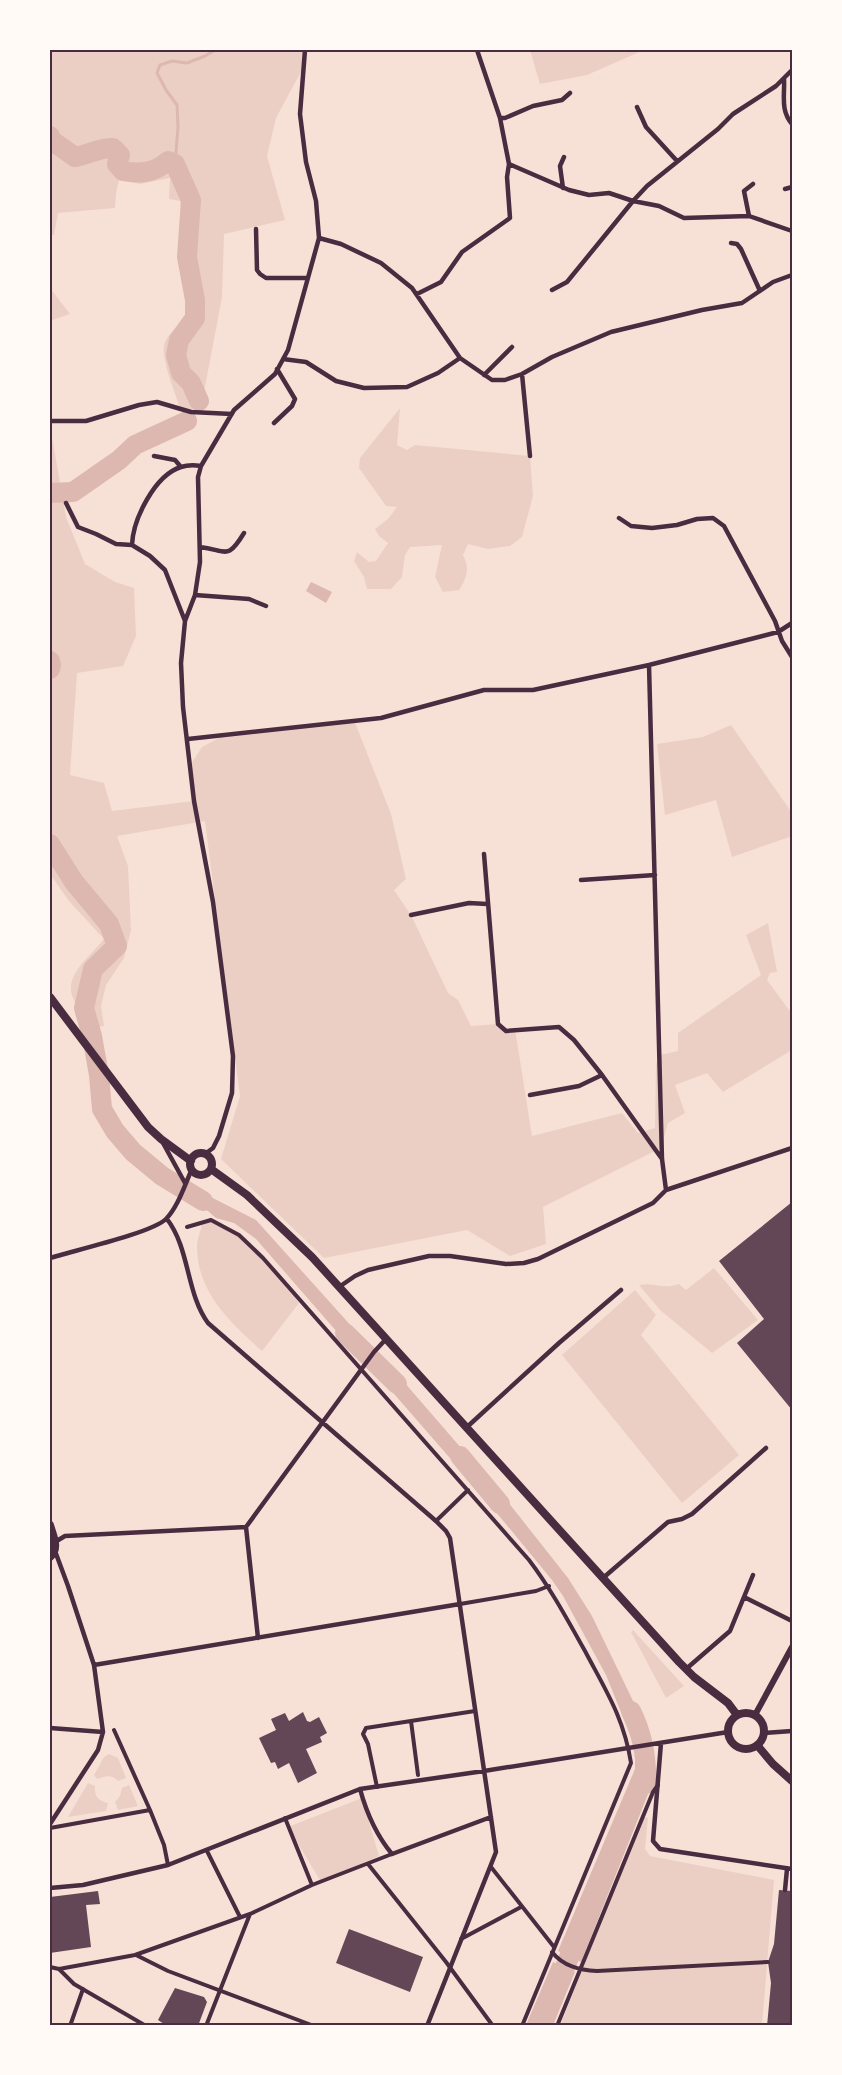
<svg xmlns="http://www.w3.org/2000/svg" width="842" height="2075" font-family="Karla,sans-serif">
  <rect width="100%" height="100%" fill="#f7e1d7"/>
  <!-- green -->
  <path fill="#ebcfc5" d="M50,50H303L304,66L276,118L267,156L285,220L224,234L222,297L200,413L180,409C176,394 159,356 165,342C170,331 183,324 186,312C190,295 182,274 181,257C178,238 184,220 180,201L169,199L170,178L140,184L119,180L116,193L115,208L58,213L54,235H50Z
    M530,50H644L587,75L540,84Z
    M50,288L70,314L50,321Z
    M400,408L397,445L407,450L415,445L530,456L533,496L522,537L510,546L488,549L468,544L463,555C470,568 467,578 459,590L443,592L435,577L442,545L410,547L405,555L402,577L391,589H367L364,577L354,561L357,552L369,562L376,561L388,543L379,536L375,529L388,519L397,507L386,506L359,468L360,458Z
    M50,426L66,517L85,564L115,582L134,588L136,636L123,666L77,673L70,775L104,783L112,811L194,801L191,764L202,747L228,733L354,720L391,814L406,879L394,890L411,915L448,993L458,1000L471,1026L498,1024L506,1031L515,1029L532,1136L622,1113L638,1133L655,1128L656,1064L660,1055L678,1051V1033L761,975L746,935L768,923L777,972L770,973L767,980L792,1014V1050L723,1092L707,1073L675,1085L685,1113L668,1123L661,1148L543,1207L546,1244L510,1256L467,1230L324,1258L221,1159L240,1096L205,821L117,836L128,866L131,930L124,958L106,985L101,1006L104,1026L97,1027C90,1019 77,1008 73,998C63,975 92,955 104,939L69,901L50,874Z
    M731,725L792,813V836L732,857L716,800L665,815L657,744L703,737Z
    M211,1220L241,1236L279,1275L299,1303L262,1351C230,1322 196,1292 197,1244C198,1237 201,1229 203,1221Z
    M714,1268L758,1320L712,1353L660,1310L639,1285C655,1282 662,1290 679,1284L686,1290Z
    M635,1290L656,1315L641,1335L739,1455L682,1503L562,1355Z
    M633,1630L684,1686L666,1698L631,1632Z
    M109,1754L118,1758L126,1778L118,1781C111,1774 106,1776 97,1779L94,1775L104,1757Z
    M88,1783L95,1786C94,1796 98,1801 108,1803L106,1811L68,1817Z
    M129,1785L138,1806L118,1810L115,1802L120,1796L122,1788Z
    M362,1798L379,1856L321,1882L288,1827Z
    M643,1817L648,1818L645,1849L650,1856L774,1880L762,2025L560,2026Z"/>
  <!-- water -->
  <path fill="#dcb8b0" d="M311,582L332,592L326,603L306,591Z
    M197,1190L256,1220L353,1328L365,1347L358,1356L256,1239L234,1223L216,1218L208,1211L187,1201L186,1191Z
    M383,1362L397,1374L481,1471L469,1480L375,1372Z
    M489,1478L568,1578L592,1616L649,1734L631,1737L606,1675L563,1596L552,1580L477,1489Z
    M654,1757L655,1773L652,1784L581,1962L558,1951L635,1769V1761Z
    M553,1962L575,1972L553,2025H526Z"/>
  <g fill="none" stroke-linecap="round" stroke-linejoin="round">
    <!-- stream -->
    <path stroke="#dcb8b0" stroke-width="3" d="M175,164L178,127L177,105L166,90L157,73L160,65L172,61L187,63L205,56L215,50"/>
    <!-- river -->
    <path stroke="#dcb8b0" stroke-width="20" d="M50,136L51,140L75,157C89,154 99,148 113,148L120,155L117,164L123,171C141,174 154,173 168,161L175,164L191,200L187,257L195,300V318L179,340L176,355L181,373L191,383L199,401
      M50,493L73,492L119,460L135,445L187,421
      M50,661L51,665L50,669
      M50,844L74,882L109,924L117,946L93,969L84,1008L92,1036L99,1075L102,1109L115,1131L133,1152L162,1176L203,1201
      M345,1333L397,1384
      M460,1456L500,1504
      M631,1711C642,1733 647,1759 646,1784
      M542,2026L573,1947L580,1934"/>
  </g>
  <!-- building -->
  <path fill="#644757" d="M792,1202V1410L737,1343L764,1319L719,1261Z
    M303,1712L307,1721L310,1722L319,1717L327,1733L320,1737L322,1742L306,1749L317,1773L298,1783L289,1763L278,1769L275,1762L271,1763L259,1738L276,1730L271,1719L285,1713L289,1721Z
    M779,1890L792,1891V2026H767L771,1983L768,1962L774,1944Z
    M98,1891L100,1904L86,1905L91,1947L50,1953V1897Z
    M349,1929L423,1957L410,1992L336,1963Z
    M175,1988L204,1997L207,2002L198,2026H167L158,2020Z"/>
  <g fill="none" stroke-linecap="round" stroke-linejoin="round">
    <!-- pedestrian -->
    <path stroke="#4a2c40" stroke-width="4" d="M187,1227L211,1220L239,1235L263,1258L529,1560C551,1589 567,1619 585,1651C606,1691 624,1718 631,1763L522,2026
      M436,1521L468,1490
      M460,1604L536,1591L549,1586
      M411,1721L418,1775
      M377,1787L368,1744L363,1734L366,1728L475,1711
      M150,1810L164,1845L168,1865
      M285,1818L312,1885
      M50,1828L150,1810L114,1730
      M207,1851L240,1917
      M368,1864L446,1962L493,2026
      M491,1867L554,1947
      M461,1939L521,1907
      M552,1952C563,1966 579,1970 597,1971L768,1962
      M136,1955L168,1971L314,2026
      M50,1967L59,1969L74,1984L146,2026
      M59,1969L135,1955L250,1914L312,1885L392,1854
      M70,2026L83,1989
      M206,2026L250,1914
      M557,2026L653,1792L658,1785"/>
    <!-- minor -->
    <path stroke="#4a2c40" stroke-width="4.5" d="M784,79C785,95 780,110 792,124
      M637,107L646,127L677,161
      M500,118H505L533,106L562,100L570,93
      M509,164L569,190L589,195L609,193L633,201L647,186L718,129L733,114L776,86L792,70
      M563,188L560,166L564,157
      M785,189L792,187
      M749,216L744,191L753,184
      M256,229L257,270L260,274L266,278H308
      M319,238L341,244L381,263L412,288L460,358L492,380H505L522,374L552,357L611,332L702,310L742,303L773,282L792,275
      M731,243L737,244L741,249L760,291
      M552,290L567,282L633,201L659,206L684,218L749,216L792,231
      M417,294L441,282L462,252L510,218L507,177L509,164L500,118L477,50
      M283,359L306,362L336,381L364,388L407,387L438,373L460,358
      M522,374L530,456
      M484,375L512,347
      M50,421H86L139,405L157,402L191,412L232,414
      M274,423L292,406L295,399L277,369
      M154,456L175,460L181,467
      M66,503L78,527L96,534L116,544L132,545
      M619,518L631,526L652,528L677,525L697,519L713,518L724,526L775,621L782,641L792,657
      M200,547C227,550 227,561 244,533
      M195,595L249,599L266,606
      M185,621L165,570L150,556L132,545C133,519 155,475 181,467C187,465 195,465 201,466
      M649,665L662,1159L666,1190
      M188,739L381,718L484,690H533L649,665L778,632L792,623
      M484,854L498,1024L506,1031L559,1027L574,1040L602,1075L662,1159
      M581,880L655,875
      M411,915L469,903L487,904
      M530,1095L579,1086L602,1075
      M163,1143L185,1183
      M205,1154L213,1148L219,1136L232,1093L233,1056L213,902L194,801L183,707L181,663L185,621L195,595L200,562L198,477L201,466L234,410L275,374L288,350L319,238L316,201L306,162L300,114L305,50
      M167,1219C190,1249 186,1293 208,1323L436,1521L446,1531L450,1538L496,1852L427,2026
      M50,1258C72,1251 152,1233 166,1219C178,1207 185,1184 192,1169
      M339,1287L355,1276L368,1270L429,1256H450L506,1264L524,1263L538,1259L653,1203L666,1190L792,1148
      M467,1427L559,1343L621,1290
      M246,1527L258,1638
      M55,1542L65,1536L246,1527L374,1352L387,1338
      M603,1578L668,1522L682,1519L692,1514L766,1448
      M744,1597L792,1621
      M94,1665L460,1604
      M686,1669L730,1631L753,1575
      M50,1728L103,1732
      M764,1733L792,1731
      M661,1743L653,1841L660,1849L792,1869
      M360,1789C366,1811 377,1836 392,1854L491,1817
      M50,1824L98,1750L103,1732L94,1665L68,1586L55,1551
      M50,1888L83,1885L168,1865L360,1789L484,1771L728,1732
      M785,1890L787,1869"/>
    <!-- tertiary -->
    <path stroke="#4a2c40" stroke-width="6" d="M755,1715L792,1647"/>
    <!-- primary -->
    <path stroke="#4a2c40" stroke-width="8" d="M50,997L148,1127L161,1139L191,1161
      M190 1164a11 11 0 1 1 22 0a11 11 0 1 1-22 0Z
      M211,1169L247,1195L312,1257L679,1662L694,1677L728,1703L737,1715
      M50,1525C53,1536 60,1548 50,1557
      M728 1731a18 18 0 1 1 36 0a18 18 0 1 1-36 0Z
      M757,1745L773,1764L792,1781"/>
  </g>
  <!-- border -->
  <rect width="842" height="2075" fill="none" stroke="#fffaf5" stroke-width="102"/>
  <rect x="51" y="51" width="740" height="1973" fill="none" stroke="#4a2c40" stroke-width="2"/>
</svg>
